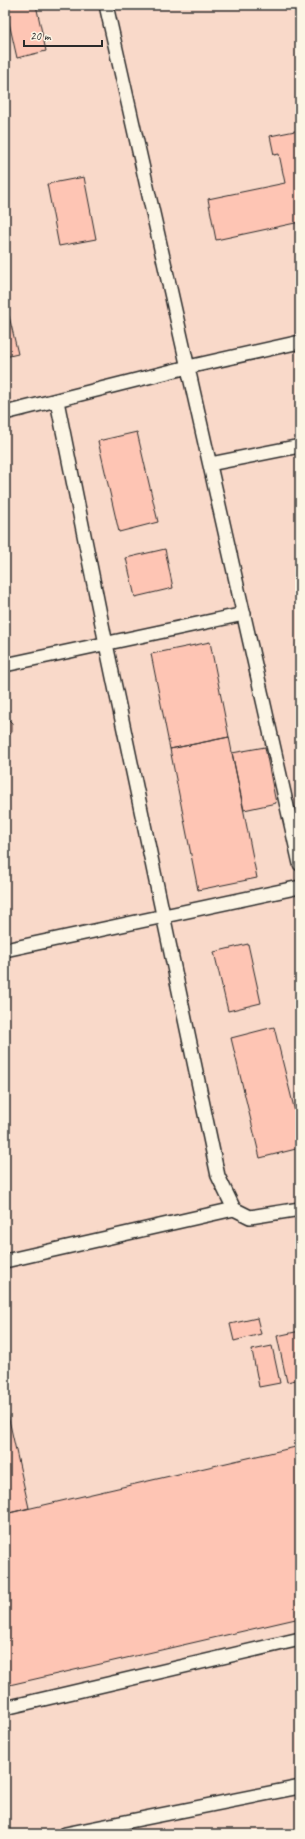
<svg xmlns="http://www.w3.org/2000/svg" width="305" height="1839" font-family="Caveat,sans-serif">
  <rect width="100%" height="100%" fill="#fde7d6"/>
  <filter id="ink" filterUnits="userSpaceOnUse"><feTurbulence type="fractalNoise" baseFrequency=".025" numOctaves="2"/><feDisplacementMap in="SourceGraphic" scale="8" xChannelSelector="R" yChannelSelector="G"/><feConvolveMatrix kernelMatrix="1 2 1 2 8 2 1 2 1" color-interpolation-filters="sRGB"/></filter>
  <g filter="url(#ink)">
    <!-- built -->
    <path fill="#f9d9c9" d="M5,5H300V1834H5Z"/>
    <!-- building -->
    <path fill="#fec5b4" stroke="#2b2b2b" d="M5,5H36L46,51L17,58Z
      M300,130V222L216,240L208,199L285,183L279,154L274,155L270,136Z
      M84,177L96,239L59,246L47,184Z
      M9,316L18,354L5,357V317Z
      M137,432L158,522L119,532L98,441Z
      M165,549L173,588L135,597L126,558Z
      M210,642L229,737L170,749L151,654Z
      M5,716L12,723V732L5,740Z
      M229,737L257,878L198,890L170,749Z
      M265,747L276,803L244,810L232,753Z
      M248,944L261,1003L228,1011L214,952Z
      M274,1027L300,1132V1148L260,1158L231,1038Z
      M257,1318L261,1334L234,1341L230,1324Z
      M300,1331V1379L287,1382L277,1336Z
      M272,1346L280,1383L259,1387L252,1350Z
      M5,1402L29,1508L5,1514Z
      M300,1446V1618L5,1686V1514Z"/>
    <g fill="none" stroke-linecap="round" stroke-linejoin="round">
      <defs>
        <path id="lane" d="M106,5L300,864
          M57,401L106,644L218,1176L234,1209L250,1217L300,1209
          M5,413L188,367L300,342
          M210,464L300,446
          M5,665L244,614
          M5,950L300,887
          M5,1261L234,1209
          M5,1708L300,1639
          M65,1834L300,1787"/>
      </defs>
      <!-- lane casing -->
      <use href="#lane" stroke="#2b2b2b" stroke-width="16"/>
      <!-- lane -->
      <use href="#lane" stroke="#fcf5e5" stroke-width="13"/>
    </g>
  </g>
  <!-- margin -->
  <rect width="305" height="1839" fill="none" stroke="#fcf5e5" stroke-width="20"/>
  <rect x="10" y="10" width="285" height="1819" fill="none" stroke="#2b2b2b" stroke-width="1.5" filter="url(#ink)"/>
  <!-- scale -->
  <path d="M24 40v6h78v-6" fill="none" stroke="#2b2b2b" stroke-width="2"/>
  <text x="30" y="40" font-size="12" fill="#2b2b2b" stroke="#fcf5e5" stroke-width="3" paint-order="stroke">20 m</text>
</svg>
